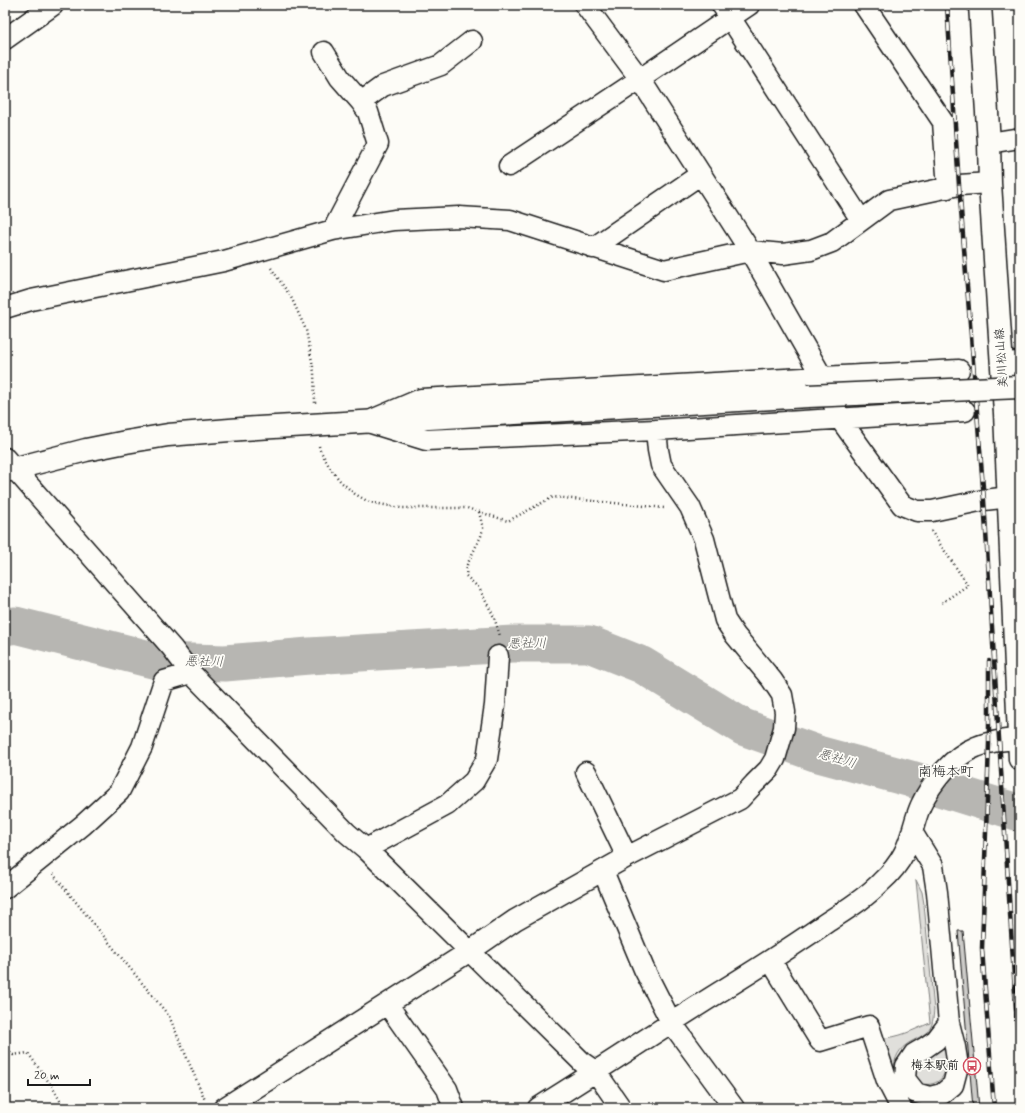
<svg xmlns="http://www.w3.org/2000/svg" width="1025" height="1113" font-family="Mynerve,'Klee One',sans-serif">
  <rect width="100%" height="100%" fill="#fdfcf7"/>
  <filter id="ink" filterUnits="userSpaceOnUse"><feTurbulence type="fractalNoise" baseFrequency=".025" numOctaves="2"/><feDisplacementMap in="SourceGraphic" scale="8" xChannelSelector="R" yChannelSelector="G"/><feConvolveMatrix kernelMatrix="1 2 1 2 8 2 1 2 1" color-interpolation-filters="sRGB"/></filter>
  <g filter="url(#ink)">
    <!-- green -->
    <path fill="#e0dfdb" stroke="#7e7e7c" d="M916,880L922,892L924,904L934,1010C933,1018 933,1026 928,1031C921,1038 912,1040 906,1045C897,1051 893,1063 894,1073L881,1038C899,1038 913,1030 930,1023Z
      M943,1048L945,1049C946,1057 948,1066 944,1074C939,1087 916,1089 914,1073C913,1069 917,1065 919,1062C921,1060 923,1057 926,1055C931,1052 938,1050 943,1048Z"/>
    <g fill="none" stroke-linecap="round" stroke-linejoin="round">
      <!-- river -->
      <path stroke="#b7b6b2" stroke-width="37" d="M5,627L15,625L157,661L225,663L309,656L513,644H589L642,665L743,727L818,754L911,779L1020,813"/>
    </g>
    <!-- building -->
    <path fill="#cccbc8" stroke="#1c1c1c" d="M958,931H963L979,1108H973Z"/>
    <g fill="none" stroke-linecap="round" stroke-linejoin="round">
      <defs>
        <path id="street" d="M585,5L640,79L750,251L822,377L840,419L902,505L917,511H932L984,500L1010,497
          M722,5L861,220
          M864,5L943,122L948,188
          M5,39L53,5
          M324,52L340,78L361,102L368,112L378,144L333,230
          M361,102L383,86L441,65L472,41
          M989,143L1020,138
          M509,166L640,79L749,5
          M593,248L701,174
          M5,308L31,300L224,261L333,230L394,220L459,217L510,220L664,270L750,251L783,254L811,250L832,242L889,200L959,185L990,183
          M1002,363L1020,362
          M1005,413L1020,412
          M374,419L421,399L822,377L959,370
          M371,423L426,440L656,430L965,411
          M5,458L172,648L191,673L347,833L366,849L583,1063L596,1072L621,1108
          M586,772L627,857
          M912,832L933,866L937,892L949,1023L955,1047L958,1066L953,1085L942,1094L930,1097L916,1093L905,1079L906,1066L914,1054L926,1047L936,1040L949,1023
          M366,849L447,805L474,781L487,759L495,705L498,656
          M603,871L644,969L671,1022L734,1108
          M5,888L83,825L119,792L142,747L164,681L191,673
          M771,961L820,1041L869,1026L887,1081L901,1108
          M388,1005L447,1089L454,1108
          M224,1108L470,951L515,920L627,857L740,799L754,784L769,769L775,759L784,728L785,712L782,695L772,680L735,635L725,620L704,539L690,507L661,465L658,450L656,430
          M538,1108C601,1069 663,1027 726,988C760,967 793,946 826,923C844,911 866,898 881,882C890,874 899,863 904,853C912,838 914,820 921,805C931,783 953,756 976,747C990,741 1004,740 1019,739"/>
        <path id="secondary" d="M980,5L989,143L990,183L1005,413L1020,759
          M5,471L86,450L126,442L168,435L242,429L808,396"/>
      </defs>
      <!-- street casing -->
      <use href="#street" stroke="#1c1c1c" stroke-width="23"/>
      <!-- secondary casing -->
      <use href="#secondary" stroke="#1c1c1c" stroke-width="25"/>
      <!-- path -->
      <path stroke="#1c1c1c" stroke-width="2.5" stroke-dasharray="1 3" stroke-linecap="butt" d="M271,268L291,297L306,330L314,372L315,403
        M319,446L320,450L330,468L341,482L355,494L369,502L401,508H467L508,521L553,497L665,508
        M479,512L483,528L481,536L467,565L466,576L479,588L494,617L500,636
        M931,531L968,585L940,604
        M53,874L169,1016L205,1100
        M5,1046L13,1055L28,1053L53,1088L64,1108"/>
      <!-- street -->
      <use href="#street" stroke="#fdfcf7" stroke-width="20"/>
      <!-- secondary -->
      <use href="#secondary" stroke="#fdfcf7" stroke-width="22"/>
      <defs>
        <path id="rail" d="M947,5L959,185L984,500L1020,1072
          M989,661V743L982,949L994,1108"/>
      </defs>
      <!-- rail casing -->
      <use href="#rail" stroke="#1c1c1c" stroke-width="4.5"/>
      <!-- rail -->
      <use href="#rail" stroke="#fdfcf7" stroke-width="3" stroke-dasharray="9" stroke-linecap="butt"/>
      <defs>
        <path id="secondary-bridge" d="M808,396L1020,387"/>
      </defs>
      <!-- secondary-bridge casing -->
      <use href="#secondary-bridge" stroke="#1c1c1c" stroke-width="25" stroke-linecap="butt"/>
      <!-- secondary-bridge -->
      <use href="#secondary-bridge" stroke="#fdfcf7" stroke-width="22"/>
    </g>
  </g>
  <!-- icons -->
  <defs>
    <symbol id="bus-ring" viewBox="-11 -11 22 22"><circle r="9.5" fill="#fdfcf7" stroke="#d1495b" stroke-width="1.5"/><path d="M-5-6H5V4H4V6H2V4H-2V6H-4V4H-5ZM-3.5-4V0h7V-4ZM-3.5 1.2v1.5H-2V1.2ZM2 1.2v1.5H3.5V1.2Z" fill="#d1495b"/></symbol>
  </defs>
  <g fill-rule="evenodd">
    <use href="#bus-ring" x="962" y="1056" width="20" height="20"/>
  </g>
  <g text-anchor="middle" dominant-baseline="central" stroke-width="3.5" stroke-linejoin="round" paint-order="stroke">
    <!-- street labels -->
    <g font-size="12" fill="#1c1c1c" stroke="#fdfcf7">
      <text transform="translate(1002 358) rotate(-94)">美川松山線</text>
    </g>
    <!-- poi labels -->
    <g font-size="12" font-weight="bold" fill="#1c1c1c" stroke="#fdfcf7" text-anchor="end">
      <text x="959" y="1066">梅本駅前</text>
    </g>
    <!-- water labels -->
    <g font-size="13" font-style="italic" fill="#5a5a58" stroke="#fdfcf7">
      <text transform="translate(527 644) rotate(-1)">悪社川</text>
      <text transform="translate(204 662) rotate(1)">悪社川</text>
      <text transform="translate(837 759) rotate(16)">悪社川</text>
    </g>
    <!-- quarter labels -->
    <g font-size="14" fill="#1c1c1c" stroke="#fdfcf7">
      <text x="946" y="772">南梅本町</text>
    </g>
  </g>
  <!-- margin -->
  <rect width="1025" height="1113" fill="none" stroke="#fdfcf7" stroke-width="20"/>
  <rect x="10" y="10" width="1005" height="1093" fill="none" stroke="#1c1c1c" stroke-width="1.5" filter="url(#ink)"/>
  <!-- scale -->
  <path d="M28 1079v6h62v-6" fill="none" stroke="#1c1c1c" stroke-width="2"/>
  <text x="34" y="1079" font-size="12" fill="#1c1c1c" stroke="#fdfcf7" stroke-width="3" paint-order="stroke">20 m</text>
</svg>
